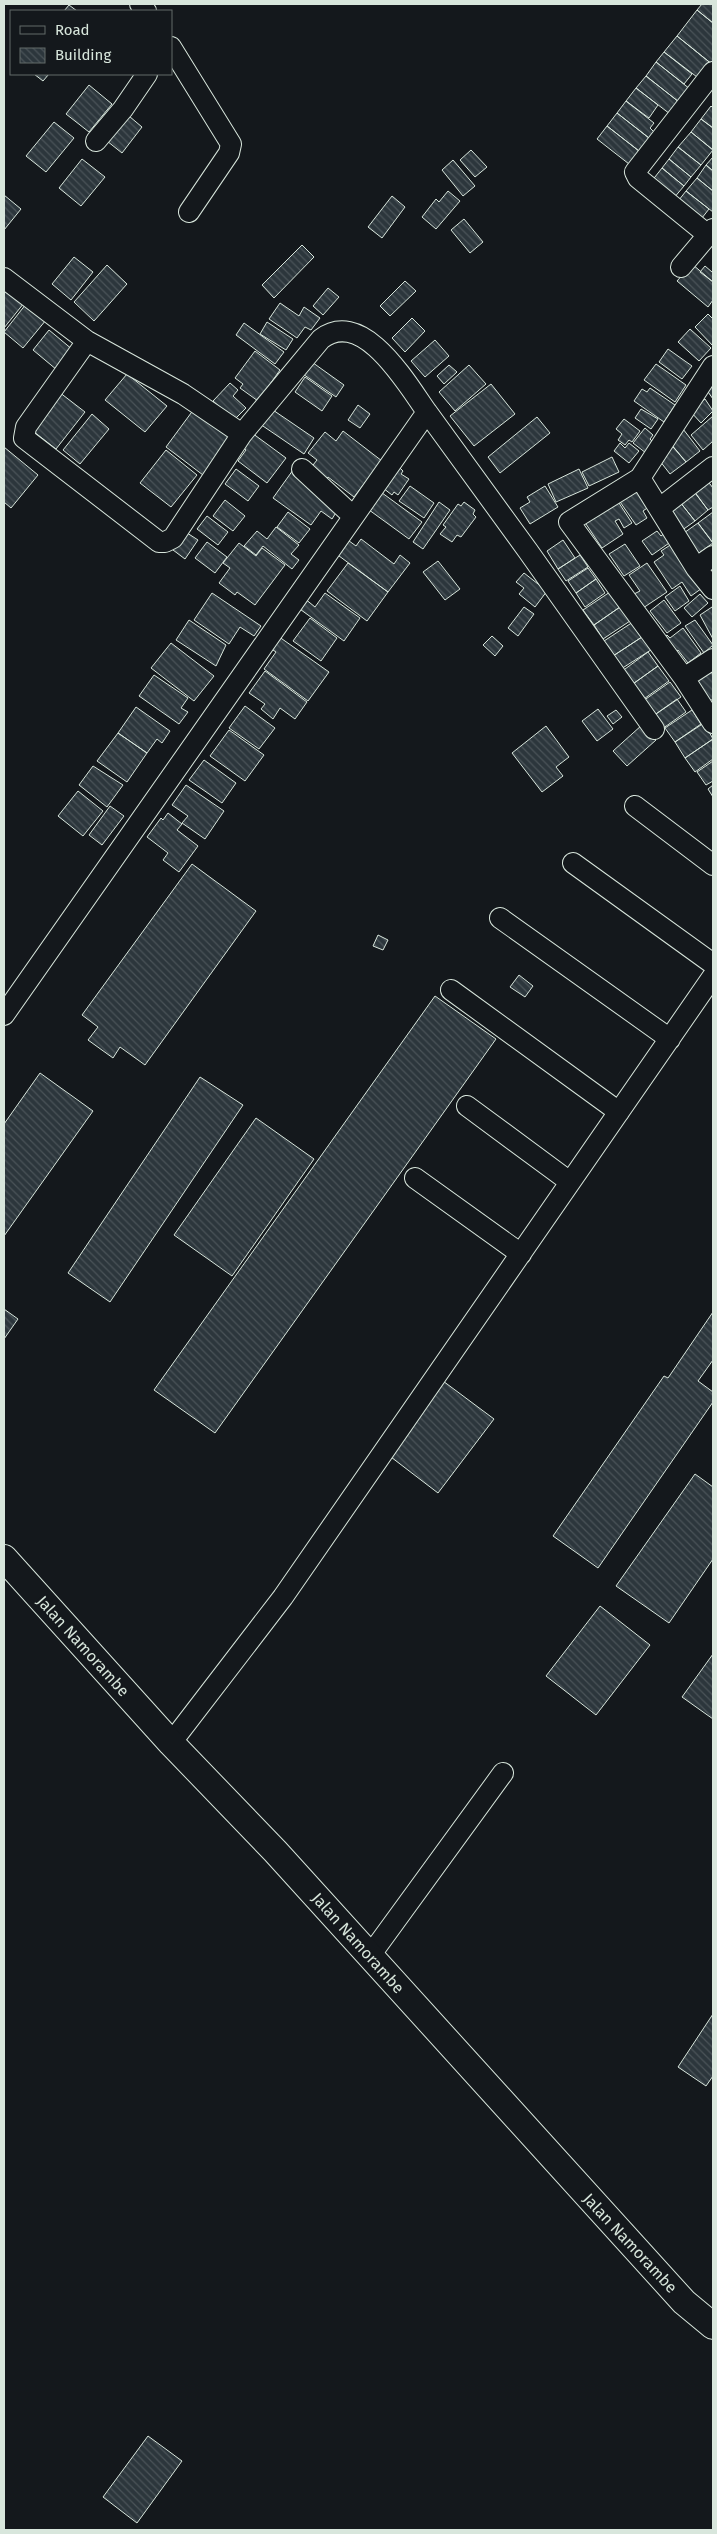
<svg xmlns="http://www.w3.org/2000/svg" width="717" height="2534" font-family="'Fira Sans',sans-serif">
  <defs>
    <pattern id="building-back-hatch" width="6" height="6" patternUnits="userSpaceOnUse" patternTransform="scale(1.25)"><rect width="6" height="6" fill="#2c363c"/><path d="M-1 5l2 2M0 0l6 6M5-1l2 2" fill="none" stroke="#4a5358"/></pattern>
  </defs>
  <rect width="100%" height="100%" fill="#14181c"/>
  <!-- building -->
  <path fill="url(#building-back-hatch)" stroke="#d8e6dc" d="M702,4H713V23L697,10Z
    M69,5L77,11H64Z
    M697,10L713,23V65L677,36Z
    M677,36L713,65L701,80L664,52Z
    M664,52L692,74L684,84L656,62Z
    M656,62L690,89L679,102L646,76Z
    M34,74H49L43,81Z
    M646,76L679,102L670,114L636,88Z
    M89,85L112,104L89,132L66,114Z
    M636,88L658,105L649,118L626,101Z
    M626,101L654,123L650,128L654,132L649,138L617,113Z
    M711,106L713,108V128L701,119Z
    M123,111L142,127L122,153L102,137Z
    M617,113L649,138L639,151L607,126Z
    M701,119L713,128V150L691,132Z
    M54,122L74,138L46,172L26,156Z
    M607,126L639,151L629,164L597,139Z
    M691,132L713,150L701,165L678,147Z
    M678,147L701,165L691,177L669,159Z
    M471,150L487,167L475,177L460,160Z
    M713,157V171L706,165Z
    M82,159L105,177L81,206L59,188Z
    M669,159L691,177L684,186L662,168Z
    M453,160L475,186L463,196L442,170Z
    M706,165L713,171V191L697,178Z
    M662,168L684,186L673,199L651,182Z
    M697,178L713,191V212L686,191Z
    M448,191L460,201L436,229L422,217L436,199L439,202Z
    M686,191L709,209L698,223L675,205Z
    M4,195L21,209L4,230Z
    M392,196L405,207L382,238L368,227Z
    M464,219L483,242L470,253L451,230Z
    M302,245L314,257L274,298L262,285Z
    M74,257L93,272L71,300L52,284Z
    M692,264L713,282V300L708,307L677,281Z
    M107,265L127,284L94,321L74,302Z
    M705,266L712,272L713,270V282L700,272Z
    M405,281L416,291L390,316L380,306Z
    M4,287L24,303L4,328Z
    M328,288L339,297L323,315L313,306Z
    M280,303L299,316L304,307L320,318L311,330L305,327L297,338L269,319Z
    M26,304L46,320L23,348L4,332Z
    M708,314L713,319V346L695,327Z
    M412,318L425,331L405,352L392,338Z
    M267,322L293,339L286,350L260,334Z
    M244,323L284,352L275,364L236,335Z
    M690,329L711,348L699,361L678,342Z
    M49,330L73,350L57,370L33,350Z
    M435,340L449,356L425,377L411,361Z
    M668,349L692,366L682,379L659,362Z
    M255,351L280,370L258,401L240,388L243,384L235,378Z
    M309,360L344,385L336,397L300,372Z
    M656,364L686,385L675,402L644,380Z
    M449,365L457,372L444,384L437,376Z
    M469,365L486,384L455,411L439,392Z
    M127,374L167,406L145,432L105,400Z
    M305,377L332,396L322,411L295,392Z
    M230,383L238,390L233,396L246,408L234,420L213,401Z
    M491,384L515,414L474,446L450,416Z
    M713,384V399L706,389Z
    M650,388L675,405L664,422L634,401L642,389L647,392Z
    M59,392L85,412L56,449L29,428Z
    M705,399L713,411L701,423L690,411Z
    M358,405L370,414L360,428L348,420Z
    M270,408L314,438L304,454L260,424Z
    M194,409L232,437L203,475L166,447Z
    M641,409L658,419L651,429L635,418Z
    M92,414L109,429L80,464L63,450Z
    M713,416V441L703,450L691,435Z
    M537,417L550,433L500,473L488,457Z
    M624,419L640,431L632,442L629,440L625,445L618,440L622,434L616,429Z
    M645,428L653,435L650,439L654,443L646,453L633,443Z
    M683,429L700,451L686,462L668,441Z
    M343,431L382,461L354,497L328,477L325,482L309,470L317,460L308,453L325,432L336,441Z
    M252,433L286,458L267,483L238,461L246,450L242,447Z
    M620,443L625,448L629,443L639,451L629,463L614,451Z
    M671,444L686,462L670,474L656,456Z
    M4,447L38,475L11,508L4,502Z
    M166,450L197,475L171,507L140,483Z
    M612,457L619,472L589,486L582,472Z
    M399,467L403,471L401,474L409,479L398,495L394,492L392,495L383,488Z
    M236,469L259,486L248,501L225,484Z
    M579,469L588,488L556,502L548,484Z
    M293,470L337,511L332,519L321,511L311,525L273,498Z
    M704,476L713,488V507L708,510L690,486Z
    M634,484L650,506L643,511L647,518L636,525L616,496Z
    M410,486L434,503L424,518L399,501Z
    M545,486L558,507L530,524L520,508L530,502L527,497Z
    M690,486L708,510L695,521L676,497Z
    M378,490L422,522L409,539L365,507Z
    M676,497L695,521L681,531L662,507Z
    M225,500L245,516L233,531L213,516Z
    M617,500L632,523L624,528L619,519L615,521L623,534L602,548L584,521Z
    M439,502L450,510L423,549L413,542Z
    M464,502L475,510L473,514L476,517L461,537L457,535L452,542L440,534L446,527L443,525L458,504L461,506Z
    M288,512L310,529L299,543L277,527Z
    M713,512V543L698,523Z
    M207,516L228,532L218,545L197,529Z
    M698,523L713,543L696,555L681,535Z
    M276,527L299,545L291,554L299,560L292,569L263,546L256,555L244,546L257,531L267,539Z
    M181,529L198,540L185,559L169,547Z
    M657,531L661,536L666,532L672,541L652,555L642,541Z
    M345,538L356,546L361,539L394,564L400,555L410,563L388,592L335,553Z
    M563,540L575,558L558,569L547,551Z
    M207,542L227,557L215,573L195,558Z
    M675,542L705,586L691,596L682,582L672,589L654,562L664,555L661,551Z
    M239,543L256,556L262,548L285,565L255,605L237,592L235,595L219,583L230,568L223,563Z
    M625,544L640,566L624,576L609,554Z
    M580,555L588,567L566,581L558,569Z
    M438,561L460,589L445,600L423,572Z
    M348,563L388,592L367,621L327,591Z
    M647,563L667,592L643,608L634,594L640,591L629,575Z
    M588,568L596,579L576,593L568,581Z
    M524,573L547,591L535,607L519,594L524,588L516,582Z
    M596,579L605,593L585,607L576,593Z
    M680,586L689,601L675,611L665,597Z
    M610,592L620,607L594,625L583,610Z
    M212,593L261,626L254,636L240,627L229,644L194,620Z
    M325,593L360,618L344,641L297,607L304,598L315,607Z
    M700,594L708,603L692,617L684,608Z
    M664,600L681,623L667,633L650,611Z
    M524,607L534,614L518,636L508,628Z
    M620,607L630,621L603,639L594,625Z
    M712,607L713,609V639L700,615Z
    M310,618L337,638L321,661L293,641Z
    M189,620L226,645L216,666L176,640Z
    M636,620L645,635L613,656L604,641Z
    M695,620L713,645L704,653L685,626Z
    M683,628L701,653L688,663L678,650L670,656L660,641L667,635L670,638Z
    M275,634L329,672L308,701L264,669L276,652L267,646Z
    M645,635L654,648L621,669L613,656Z
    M492,636L503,646L495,656L483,645Z
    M171,643L214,676L194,701L151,668Z
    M648,652L658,666L630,686L621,672Z
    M658,666L669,681L641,701L630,686Z
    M265,671L307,702L295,719L280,708L273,719L261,709L265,704L249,693Z
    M711,671L713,675V699L708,702L695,682Z
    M154,675L188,698L181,708L188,712L179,724L139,696Z
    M670,682L681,697L653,716L643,701Z
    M677,699L686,712L662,729L653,716Z
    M245,706L275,728L259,749L229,728Z
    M136,707L170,731L162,743L157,739L147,753L118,733Z
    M598,709L613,729L597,741L582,721Z
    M616,710L622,717L613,724L607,716Z
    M692,710L701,724L675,742L665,728Z
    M704,723L713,739L685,758L675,742Z
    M642,725L656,740L627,766L613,751Z
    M546,726L569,757L556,767L563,776L542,792L512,753Z
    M229,730L264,755L245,781L210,756Z
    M118,733L147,753L127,782L97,761Z
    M713,739V759L695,772L685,758Z
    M204,760L236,783L222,803L189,780Z
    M713,761V781L706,785L697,772Z
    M93,766L123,785L107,807L79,785Z
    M186,785L224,811L205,839L182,823L188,816L172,805Z
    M713,785V797L708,789Z
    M78,791L103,811L83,836L58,816Z
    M110,806L124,816L102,845L89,835Z
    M168,813L182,824L177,830L198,846L179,872L163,860L168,853L147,837L161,818L163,820Z
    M192,864L256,911L145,1065L120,1047L113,1058L88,1040L98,1027L82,1015Z
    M378,935L388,940L383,950L373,946Z
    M519,975L533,986L525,997L510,987Z
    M435,996L496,1039L215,1433L154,1390Z
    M40,1073L93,1111L4,1236V1124Z
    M200,1077L243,1105L110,1302L68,1273Z
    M256,1118L314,1159L232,1276L174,1235Z
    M4,1309L18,1319L4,1339Z
    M713,1312V1360L698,1381L713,1392V1402L598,1568L553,1536L664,1376L668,1378Z
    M443,1381L494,1419L438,1493L387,1454Z
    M695,1474L713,1487V1559L669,1623L616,1586Z
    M600,1606L650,1645L596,1715L546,1676Z
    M713,1654V1719L682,1697Z
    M713,2014V2076L706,2086L678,2067Z
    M148,2436L182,2461L137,2523L103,2497Z"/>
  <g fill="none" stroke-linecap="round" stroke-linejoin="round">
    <defs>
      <path id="minor" d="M140,4L146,11
        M171,47L231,144L229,153L189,212
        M96,141L123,109L147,74
        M708,235L638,178L635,172L713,72
        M681,267L713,229
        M4,278L87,341L183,394L242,434
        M713,366L640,478L569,522L684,678L713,723
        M427,412L528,551L654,729
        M302,469L353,516
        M640,478L696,568L713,589
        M660,508L713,467
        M696,568L713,556
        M684,678L713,659
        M635,806L713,865
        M573,863L713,964
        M500,918L670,1039
        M451,990L619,1112
        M4,1015L427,412C407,384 363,307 321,339L242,434L173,538L165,542H159L24,438L26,427L87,341
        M467,1106L570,1182
        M415,1178L521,1254
        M171,1743L283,1597L713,976
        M369,1957L503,1773"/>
      <path id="major" d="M4,1558L171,1743L275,1851L684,2302L713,2326"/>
    </defs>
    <!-- minor casing -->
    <use href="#minor" stroke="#d8e6dc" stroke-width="22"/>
    <!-- major casing -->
    <use href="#major" stroke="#d8e6dc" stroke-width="28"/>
    <!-- minor -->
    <use href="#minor" stroke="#14181c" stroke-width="20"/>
    <!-- major -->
    <use href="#major" stroke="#14181c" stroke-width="26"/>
  </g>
  <g text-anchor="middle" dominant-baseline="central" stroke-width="4" stroke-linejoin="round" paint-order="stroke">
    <!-- street labels -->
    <g font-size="16" fill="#d8e6dc" stroke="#14181c">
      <text transform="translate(83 1646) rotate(48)">Jalan Namorambe</text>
      <text transform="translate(358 1943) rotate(48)">Jalan Namorambe</text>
      <text transform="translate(630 2243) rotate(47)">Jalan Namorambe</text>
    </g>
  </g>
  <!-- border -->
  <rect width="717" height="2534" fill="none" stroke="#d8e6dc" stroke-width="10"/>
  <!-- legend -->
  <rect x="10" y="10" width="162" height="65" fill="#14181c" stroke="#626a69"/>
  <rect x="20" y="26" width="25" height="8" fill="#14181c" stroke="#626a69"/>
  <text x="55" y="35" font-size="15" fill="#d8e6dc">Road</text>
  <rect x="20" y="48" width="25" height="15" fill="url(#building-back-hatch)" stroke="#626a69"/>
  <text x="55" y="60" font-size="15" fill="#d8e6dc">Building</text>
</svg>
